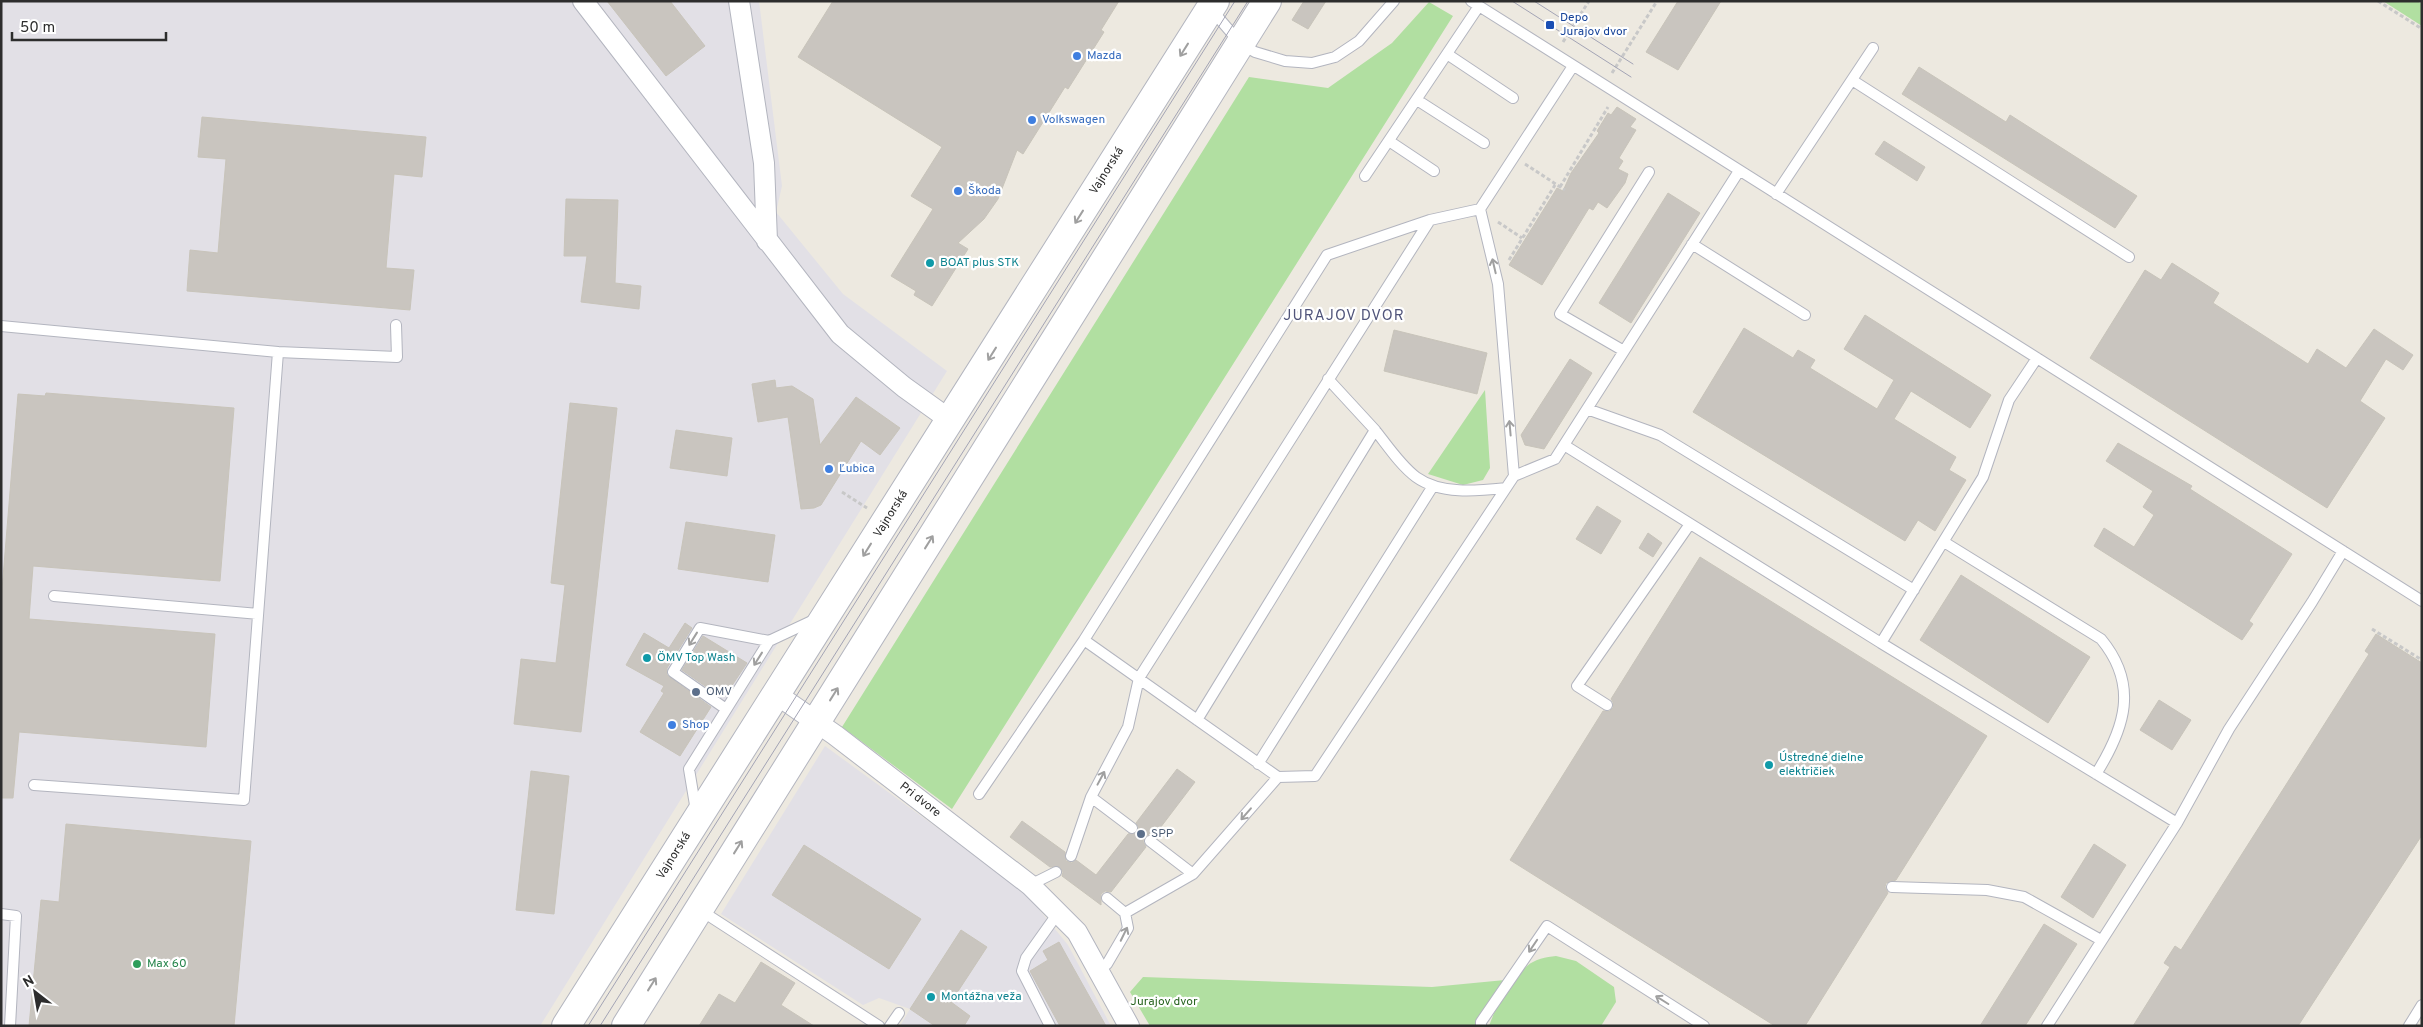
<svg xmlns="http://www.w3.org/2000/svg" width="2423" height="1027" font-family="Overpass,sans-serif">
  <rect width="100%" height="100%" fill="#ede9e0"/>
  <!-- industrial -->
  <path fill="#e2e0e6" d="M1,1H759L782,186L776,212L843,294L947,371L540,1026H1Z
    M825,746L1024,891L1068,945L1111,1026H900L910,1009L879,998L863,1005L721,914Z"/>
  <!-- green -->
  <path fill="#b1dfa1" d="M2383,1H2417L2422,4V26Z
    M1429,2L1453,16L952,809L842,727L1249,77L1328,88L1392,43Z
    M1485,390L1490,468L1483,480L1463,485L1428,474Z
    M1556,956L1576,961L1614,987L1616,1002L1601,1026H1489C1495,1008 1513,977 1527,966C1535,959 1546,957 1556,956Z
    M1143,977L1432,987L1505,980L1476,1026H1150L1130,992Z"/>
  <!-- building -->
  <path fill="#c9c5bf" stroke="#c8c4ba" d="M607,1H670L705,46L666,76Z
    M833,1H1119L1101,30L1104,32L1068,89L1065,87L1023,154L1017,150L998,199L984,219L958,243L968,249L932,306L914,295L916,291L891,276L933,209L911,196L942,147L798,57Z
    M1304,1H1326L1308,29L1292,20Z
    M1678,1H1721L1678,70L1646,52Z
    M1919,67L2006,122L2010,115L2137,196L2115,228L1902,94Z
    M1617,107L1636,119L1630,127L1636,130L1619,158L1623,161L1618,169L1628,174L1625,183L1607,208L1598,202L1593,210L1589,208L1542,285L1509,265L1557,188L1563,191L1571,173L1599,133L1597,131L1608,113L1611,115Z
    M202,117L426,137L422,177L394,174L386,268L414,270L410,310L187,291L190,250L218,253L226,159L198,157Z
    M1884,141L1925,167L1917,181L1875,154Z
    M1668,193L1700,213L1631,323L1599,303Z
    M566,199L618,200L615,283L641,286L639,309L581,302L587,256H564Z
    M2172,263L2219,293L2213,303L2308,364L2317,349L2346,368L2374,329L2413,355L2403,370L2386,359L2360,401L2385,418L2327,508L2090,358L2145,270L2161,280Z
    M1865,315L1991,395L1970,428L1911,391L1894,419L1956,457L1949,470L1966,480L1935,531L1918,520L1905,541L1693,412L1744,328L1793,358L1798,350L1815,360L1810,368L1877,409L1894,380L1844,349Z
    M1394,330L1487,353L1477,394L1384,371Z
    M1570,359L1592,373L1544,449L1525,445L1521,435Z
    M775,380L776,388L792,386L813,399L820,445L856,397L900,428L880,455L861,441L821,505L814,508L801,509L788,417L758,422L752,384Z
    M46,393L234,408L220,581L33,566L29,619L215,634L206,747L19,732L13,798H1V602L18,394L45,396Z
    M570,403L617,408L581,732L514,724L521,659L556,663L565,585L551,583Z
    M676,430L732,438L727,476L670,468Z
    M2118,443L2192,486L2190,489L2292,554L2249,621L2253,624L2242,640L2094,546L2104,528L2134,547L2154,515L2143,507L2153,491L2106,461Z
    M1597,506L1621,521L1601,554L1576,539Z
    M686,522L775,535L768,582L678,569Z
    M1648,533L1662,543L1653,557L1639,548Z
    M1700,557L1987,736L1896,880L1886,883L1885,887L1888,893L1805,1026H1775L1510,860L1603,711H1610L1613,708V702L1611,699Z
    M1961,575L2090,657L2048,723L1920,640Z
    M685,623L692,628L667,668V675L711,707L680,756L640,732L664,693L661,691L664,686L626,665L644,633L669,648Z
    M2376,634L2422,663V835L2298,1026H2133L2170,967L2164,963L2175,946L2181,950L2369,654L2365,651Z
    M703,636L747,663L729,690L724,686L718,695L682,670Z
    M2159,700L2191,720L2172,750L2140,730Z
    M1177,769L1195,782L1154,836L1150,834L1145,836L1143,841L1146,847L1111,892L1105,891L1101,894V905L1062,876L1063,872L1060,867H1050L1010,837L1022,821L1065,852L1066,861L1072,863L1076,860L1096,875L1128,834L1137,832L1139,828L1136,823Z
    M531,771L569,776L554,914L516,910Z
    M66,824L251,841L234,1026H29L41,900L59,902Z
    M2094,844L2126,865L2093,918L2061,897Z
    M804,845L921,919L889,969L772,895Z
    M2044,924L2077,944L2025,1026H1980Z
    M961,930L987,947L951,1002L970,1016L964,1026H935L910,1009Z
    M1059,942L1070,962L1106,1026H1060L1037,984L1030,971L1048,960L1043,951Z
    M761,962L795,983L781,1005L814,1026H699L719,994L735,1003Z"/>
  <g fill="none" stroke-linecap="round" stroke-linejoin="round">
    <defs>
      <path id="service" d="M1471,1L2422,601
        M1211,9L1241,44L1255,52L1285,61L1312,63L1335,57L1359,41L1394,1
        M1447,54L1513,98
        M1573,66L1480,209L1430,220L1327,255L1084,640L1278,777L1315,776L1514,476L1555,459L1739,171
        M1852,80L2129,257
        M1417,100L1484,143
        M1389,141L1434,171
        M1365,176L1479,6
        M1776,194L1873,48
        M1480,209L1498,284L1514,476
        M1692,244L1805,315
        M1,326L278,352L244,800L34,785
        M1624,351L1560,314L1649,172
        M278,352L397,357L396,325
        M1587,409L1660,435L1914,590
        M1375,430C1387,445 1400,465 1416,477C1441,495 1477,491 1506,488
        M1564,445L1881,643L1983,477L2009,400L2037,358
        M1944,542L2101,639C2139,685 2125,728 2096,774
        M54,596L258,614
        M1881,643L2177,823
        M1607,705L1577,686L1690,524
        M726,709L673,672L700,628L769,641
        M1197,720L1375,430L1328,379
        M1258,764L1433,486
        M979,794L1084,640
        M1091,797L1132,828
        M696,811L689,769L769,641L816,619
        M1150,841L1193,874L1278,777
        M1071,856L1091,797L1128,727L1139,678L1430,220
        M1030,885L1056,872
        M1892,887L1987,890L2024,897L2101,940
        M700,910L879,1026
        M1125,913L1193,874
        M1,914L16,916L10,1026
        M1099,970L1107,964L1128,928L1125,913L1107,898
        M890,1026L899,1013
        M1050,1026L1022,971L1026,958L1058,913
        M1481,1026V1022L1547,926L1704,1026
        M2047,1026L2177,823L2229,729L2312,602L2343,551
        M2409,1026L2422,1005"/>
      <path id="minor" d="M583,1L840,334L904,387L950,420
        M739,1L764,163L767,241
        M776,694L835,735L1030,885L1077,932L1129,1026"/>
      <path id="secondary" d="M566,1026L1215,1
        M626,1026L1267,1"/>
    </defs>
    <!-- service casing -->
    <use href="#service" stroke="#b3b5bf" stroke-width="12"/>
    <!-- minor casing -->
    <use href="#minor" stroke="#b3b5bf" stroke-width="22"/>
    <!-- secondary casing -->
    <use href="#secondary" stroke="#b3b5bf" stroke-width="30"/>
    <!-- path -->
    <path stroke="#c8c8c8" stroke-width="3" stroke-dasharray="4 2.5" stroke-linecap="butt" d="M2378,1L2422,29
      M1563,42L1589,1
      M1612,73L1657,1
      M1525,164L1565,190
      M1560,187L1608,107
      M1498,222L1522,238
      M1509,260L1555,185
      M842,492L867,508
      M2372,629L2422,660"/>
    <!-- service -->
    <use href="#service" stroke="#fff" stroke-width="10"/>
    <!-- minor -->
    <use href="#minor" stroke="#fff" stroke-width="20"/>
    <!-- secondary -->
    <use href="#secondary" stroke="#fff" stroke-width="28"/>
    <!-- tram -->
    <path stroke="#a3a4b5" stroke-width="1" d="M1512,1L1631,77
      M1534,1L1633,64
      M588,1026L1235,1
      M600,1026L1248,1"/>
  </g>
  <!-- one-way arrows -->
  <defs><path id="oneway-shaft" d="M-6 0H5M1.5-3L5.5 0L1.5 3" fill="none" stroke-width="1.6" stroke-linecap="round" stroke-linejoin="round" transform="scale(1.25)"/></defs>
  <g stroke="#a0a0a0">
    <use href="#oneway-shaft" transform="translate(1184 50) rotate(122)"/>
    <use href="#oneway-shaft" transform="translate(1079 217) rotate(122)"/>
    <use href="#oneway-shaft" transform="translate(1494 266) rotate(-103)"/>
    <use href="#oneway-shaft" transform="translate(992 354) rotate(122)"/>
    <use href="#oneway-shaft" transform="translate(1510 428) rotate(-95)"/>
    <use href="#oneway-shaft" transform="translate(929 542) rotate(-58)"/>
    <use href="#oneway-shaft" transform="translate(867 550) rotate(122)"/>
    <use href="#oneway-shaft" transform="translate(693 639) rotate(122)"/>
    <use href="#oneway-shaft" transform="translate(758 659) rotate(122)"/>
    <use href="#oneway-shaft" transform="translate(834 694) rotate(-58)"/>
    <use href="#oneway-shaft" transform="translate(1101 778) rotate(-62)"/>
    <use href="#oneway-shaft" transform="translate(1246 814) rotate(131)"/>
    <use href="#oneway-shaft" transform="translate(738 847) rotate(-58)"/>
    <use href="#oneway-shaft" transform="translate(1124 934) rotate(-64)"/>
    <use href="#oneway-shaft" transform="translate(1533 946) rotate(124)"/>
    <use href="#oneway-shaft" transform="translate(652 984) rotate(-58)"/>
    <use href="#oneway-shaft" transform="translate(1662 1000) rotate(-148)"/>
  </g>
  <!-- markers -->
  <rect fill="#1a4fb4" stroke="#fff" stroke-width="2" x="1545" y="20" width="10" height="10" rx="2.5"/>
  <g fill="#3f7fe0" stroke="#fff" stroke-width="2">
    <circle cx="1077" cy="56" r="5"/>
    <circle cx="1032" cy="120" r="5"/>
    <circle cx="958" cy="191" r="5"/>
    <circle cx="829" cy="469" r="5"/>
    <circle cx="672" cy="725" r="5"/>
  </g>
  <g fill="#0f9aa8" stroke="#fff" stroke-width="2">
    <circle cx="930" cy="263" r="5"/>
    <circle cx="647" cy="658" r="5"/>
    <circle cx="1769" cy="765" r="5"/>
    <circle cx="931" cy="997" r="5"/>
  </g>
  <g fill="#5c6f8a" stroke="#fff" stroke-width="2">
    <circle cx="696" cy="692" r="5"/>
    <circle cx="1141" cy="834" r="5"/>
  </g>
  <circle fill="#2e9e5b" stroke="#fff" stroke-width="2" cx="137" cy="964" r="5"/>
  <g text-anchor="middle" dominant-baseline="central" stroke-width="4.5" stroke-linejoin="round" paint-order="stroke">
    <!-- transit labels -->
    <g font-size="12" fill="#164399" stroke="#fff" text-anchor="start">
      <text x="1560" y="18">Depo<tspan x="1560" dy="14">Jurajov dvor</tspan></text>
    </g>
    <!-- shop labels -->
    <g font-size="12" fill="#366cbe" stroke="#fff" text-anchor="start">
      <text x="1087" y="56">Mazda</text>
      <text x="1042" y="120">Volkswagen</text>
      <text x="968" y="191">Škoda</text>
      <text x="839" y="469">Ľubica</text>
      <text x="682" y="725">Shop</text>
    </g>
    <!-- street labels -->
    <g font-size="12" fill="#2d2d2d" stroke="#fff">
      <text transform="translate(1107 171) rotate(-58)">Vajnorská</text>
      <text transform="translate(891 514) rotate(-58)">Vajnorská</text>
      <text transform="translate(920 800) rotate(38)">Pri dvore</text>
      <text transform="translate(674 856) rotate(-58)">Vajnorská</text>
    </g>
    <!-- culture labels -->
    <g font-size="12" fill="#0d838f" stroke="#fff" text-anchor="start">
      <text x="940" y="263">BOAT plus STK</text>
      <text x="657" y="658">ÖMV Top Wash</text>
      <text x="1779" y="758">Ústredné dielne<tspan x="1779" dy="14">električiek</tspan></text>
      <text x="941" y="997">Montážna veža</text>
    </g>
    <!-- service labels -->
    <g font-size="12" fill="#4e5e75" stroke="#fff" text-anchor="start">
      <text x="706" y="692">OMV</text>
      <text x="1151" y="834">SPP</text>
    </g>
    <!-- leisure labels -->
    <g font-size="12" fill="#27864d" stroke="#fff" text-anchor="start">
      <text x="147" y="964">Max 60</text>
    </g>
    <!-- park labels -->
    <g font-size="12" fill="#296521" stroke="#fff">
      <text x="1164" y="1002">Jurajov dvor</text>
    </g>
    <!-- quarter labels -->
    <g font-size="15" letter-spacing="1" fill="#50547a" stroke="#fff">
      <text x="1344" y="316">JURAJOV DVOR</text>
    </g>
  </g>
  <!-- border -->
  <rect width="2423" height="1027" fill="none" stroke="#2d2d2d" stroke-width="5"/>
  <!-- north arrow -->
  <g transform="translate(35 992) rotate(329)" stroke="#ffffff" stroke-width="4" paint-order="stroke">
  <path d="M0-4L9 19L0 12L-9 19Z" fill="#2d2d2d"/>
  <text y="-8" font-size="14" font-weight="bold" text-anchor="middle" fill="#2d2d2d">N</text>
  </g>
  <!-- scale -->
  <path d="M12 32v8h154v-8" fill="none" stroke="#2d2d2d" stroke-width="2.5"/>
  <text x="20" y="32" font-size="15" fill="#2d2d2d" stroke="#ffffff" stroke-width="4" paint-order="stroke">50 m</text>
</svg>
